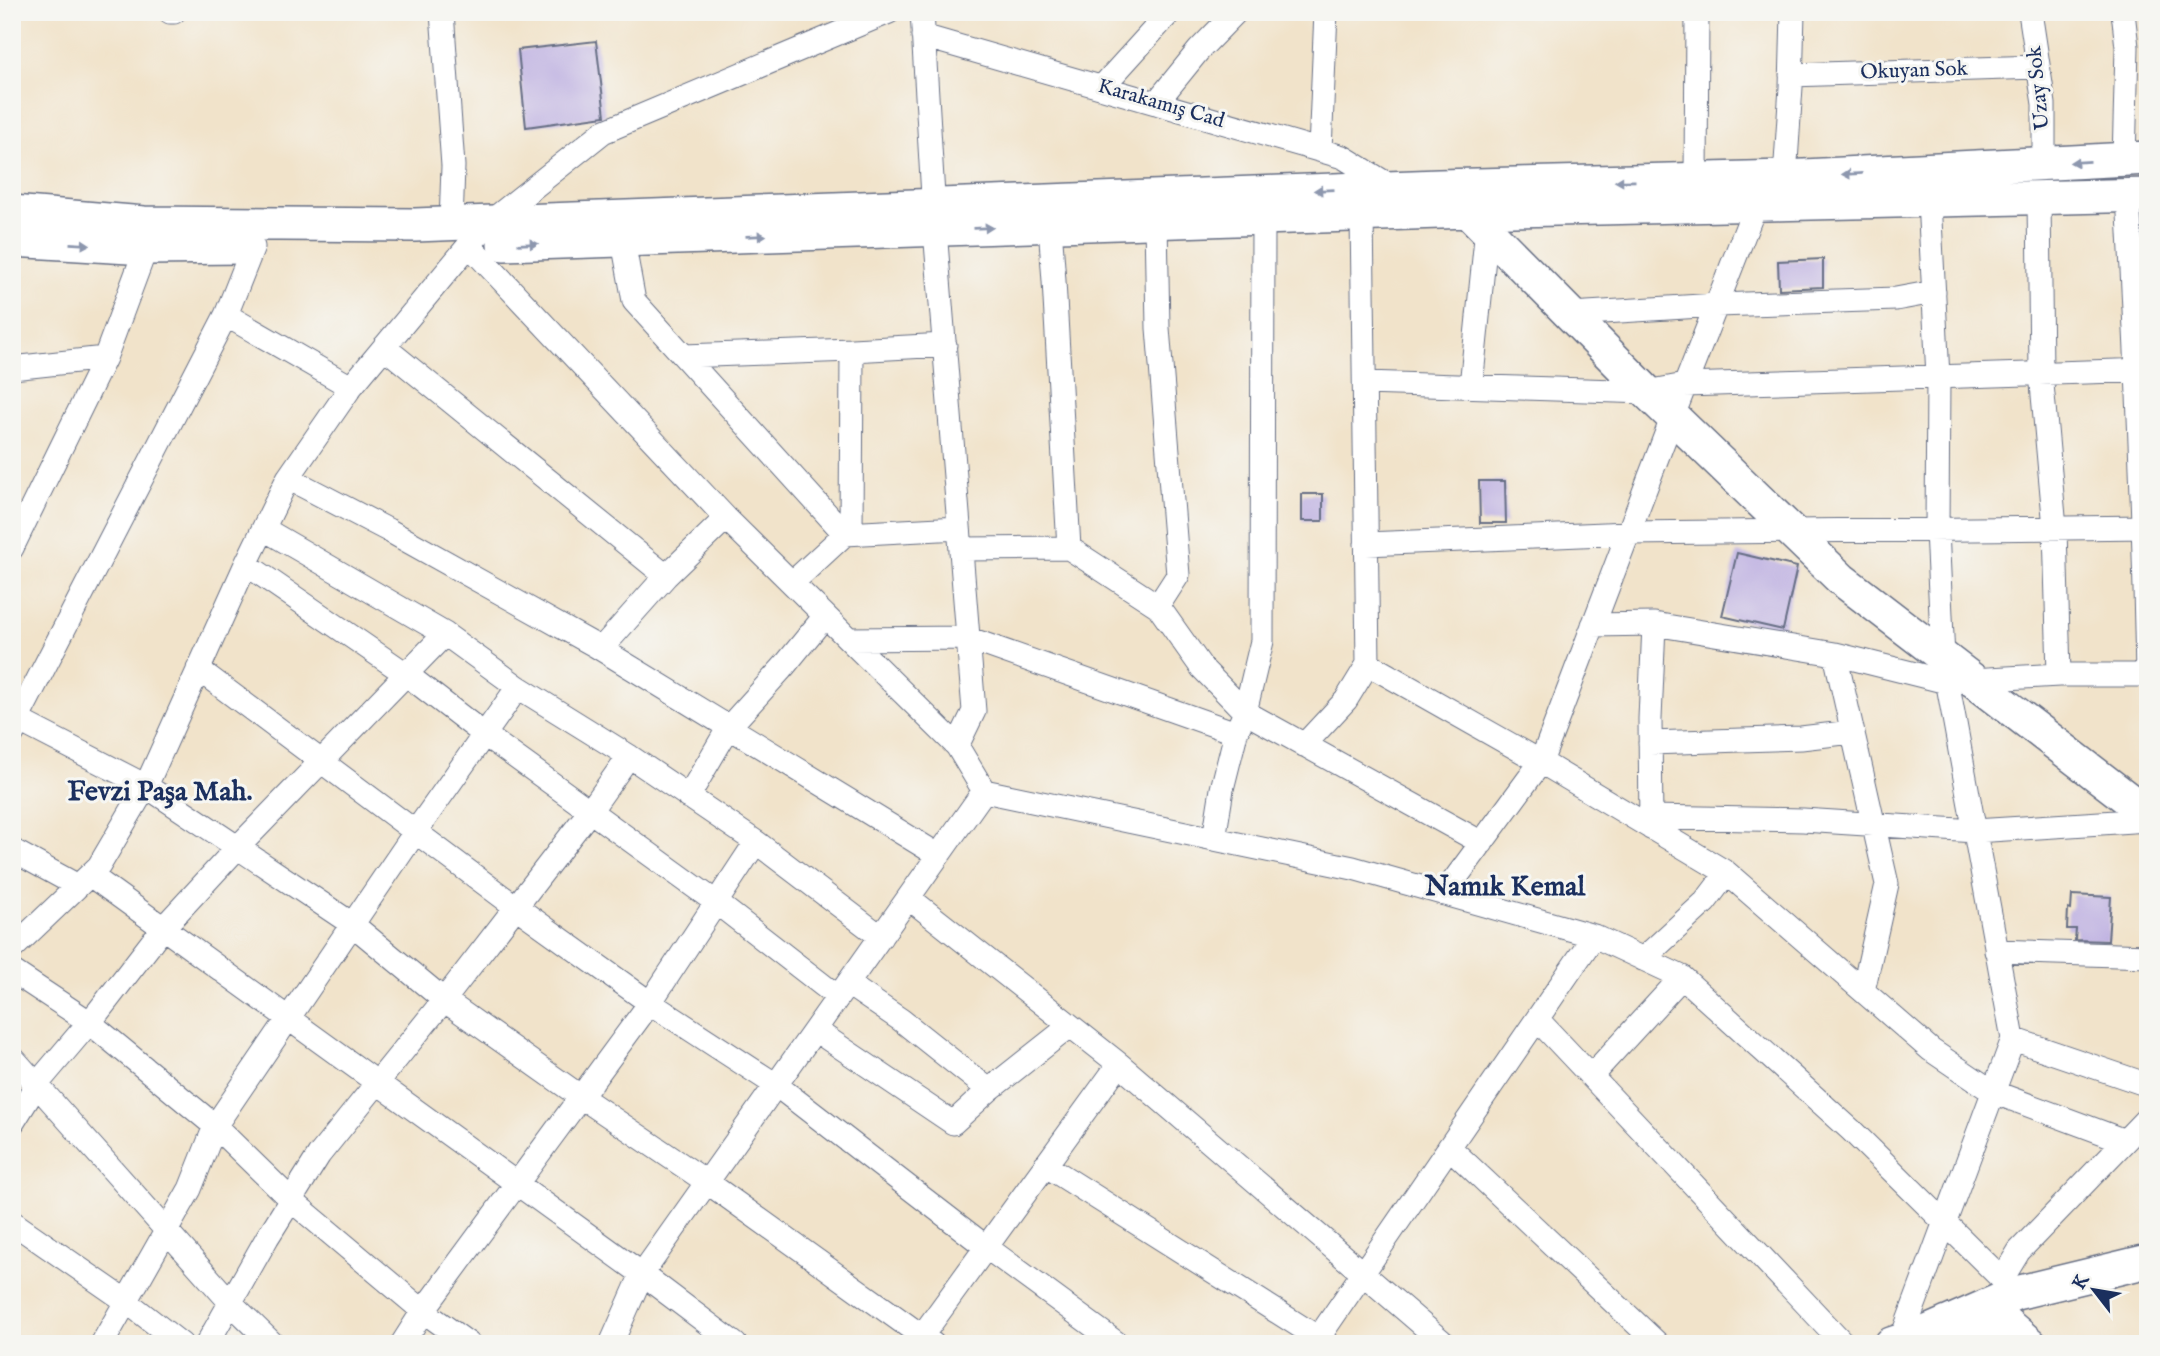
<svg xmlns="http://www.w3.org/2000/svg" width="2160" height="1356" font-family="'IM FELL English',serif">
  <rect width="100%" height="100%" fill="#f6f6f2"/>
  <filter id="ink" filterUnits="userSpaceOnUse"><feTurbulence type="fractalNoise" baseFrequency=".0143" numOctaves="2"/><feDisplacementMap in="SourceGraphic" scale="14" xChannelSelector="R" yChannelSelector="G"/><feConvolveMatrix kernelMatrix="1 2 1 2 8 2 1 2 1" color-interpolation-filters="sRGB"/></filter>
  <filter id="wash" filterUnits="userSpaceOnUse"><feTurbulence type="fractalNoise" baseFrequency=".00686" numOctaves="4" result="noise"/><feDisplacementMap in="SourceGraphic" scale="28" xChannelSelector="R" yChannelSelector="G"/><feGaussianBlur stdDeviation="1.57" result="paint"/><feColorMatrix in="noise" values="0 0 0 0 0 0 0 0 0 0 0 0 0 0 0 0 0 1.4 0 .05"/><feComposite in="paint" operator="in"/></filter>
  <g filter="url(#wash)">
    <rect width="100%" height="100%" fill="#f1e3ca"/>
    <g id="blocks">
      <!-- building -->
      <path fill="#beb0e1" d="M596,41L605,116L526,127L518,50Z
        M1823,259V287L1779,289L1778,261Z
        M1479,481H1505L1506,523H1480Z
        M1302,494H1323V521H1302Z
        M1737,553L1797,567L1783,630L1722,616Z
        M2072,895L2111,897L2108,941L2075,940L2076,929H2067L2068,909L2071,910Z"/>
    </g>
  </g>
  <g filter="url(#ink)">
    <use href="#blocks" fill-opacity="0" stroke="#666e84" stroke-width="2"/>
    <g fill="none" stroke-linecap="round" stroke-linejoin="round">
      <defs>
        <path id="street" d="M170,12H174
          M442,12L453,166L451,224
          M922,12L935,230L974,711L957,746
          M2030,12L2044,104V164
          M2123,12L2127,47L2124,160
          M923,36L1343,157L1392,187
          M1791,75L2037,67
          M1102,87L1170,12
          M1156,103L1199,50L1236,12
          M1320,150L1326,12
          M1785,177L1791,87L1793,12
          M1696,179L1697,12
          M2128,196C2137,355 2144,515 2147,675
          M2039,198L2041,373L2055,528L2059,675
          M1156,222L1158,328L1178,575L1158,606
          M1050,226L1054,281L1069,548
          M623,241L634,301L845,534
          M469,245L726,518L957,746L984,791L1353,868L1594,936L1682,977L1852,1131L2016,1293
          M1571,314L1717,305L1896,299L1934,292
          M226,315L351,387
          M384,347L666,576
          M852,350L945,345
          M684,356L852,350L851,533
          M12,368L105,358
          M1365,383L1647,392L1685,385L2148,370
          M1471,386L1487,228
          M288,478L388,530L596,646L938,855
          M264,529L445,634L518,687L629,756L756,842L881,937
          M1366,544L1628,533L2148,527
          M12,548L105,358L146,248
          M961,549L1069,548L1158,606L1202,668L1245,712L1482,843
          M246,564L406,674L485,735L717,903L838,997
          M792,583L845,534L959,528
          M1593,625L1654,624L1835,654L1947,682
          M849,639L967,638L1236,733
          M601,649L666,576L726,518
          M1835,654L1887,884L1863,991
          M1368,664L1541,762L1727,873L1931,1050L1993,1092L2125,1141
          M198,669L516,907L650,1003L776,1085L986,1247L1118,1344
          M1971,680L2059,675H2148
          M12,717L146,786L352,924L444,1000L581,1097L707,1182L933,1344
          M13,733L17,720L226,315L253,247
          M1650,743L1801,738L1852,732
          M1304,745L1346,700L1368,664L1362,215
          M688,797L729,727L785,665L825,616
          M1651,817L1803,820L1975,831L2148,820
          M1651,828L1650,719L1654,624
          M1214,839L1222,789L1236,733L1245,712L1262,641L1263,218
          M12,850L78,886
          M90,875L642,1274L735,1344
          M1444,894L1541,762L1673,416L1756,204
          M909,898L1119,1064L1445,1344
          M12,949L99,866L146,786L246,564L288,478L351,387L469,245L490,222L603,132L889,12
          M1996,951L2148,956
          M1643,959L1705,902L1727,873
          M12,971L89,1022L215,1126L291,1200L423,1311L469,1344
          M848,984L901,1020L989,1090L1070,1026
          M1537,1019L1844,1344
          M815,1030L953,1123L989,1090
          M2013,1039L2148,1085
          M12,1057L231,1303L273,1344
          M1591,1076L1682,977
          M12,1124L37,1084L98,1012L163,928L237,848L445,634
          M1449,1147L1658,1344
          M1045,1165L1328,1344
          M12,1222L126,1301L181,1344
          M2002,1279L2019,1251L2148,1117
          M1319,1337L1594,936
          M1901,1340L2013,1039L1943,658L1937,530L1938,377L1929,200
          M102,1344L190,1189L215,1126L416,831L518,687
          M207,1344L267,1238L319,1155L444,1000L590,811L629,756
          M402,1344L423,1311L650,1003L756,842
          M611,1344L642,1274L984,791
          M916,1344L1119,1064"/>
        <path id="secondary" d="M1461,204L1647,392L1841,579L2128,799L2148,810
          M12,212L144,223L415,225L1439,186L1785,177L2148,158
          M12,240L146,248L244,247
          M504,244L1470,211L2148,195
          M1986,1306L2030,1344
          M1947,1323L1990,1344
          M1891,1344L1927,1332L2016,1293L2148,1261"/>
      </defs>
      <!-- street casing -->
      <use href="#street" stroke="#666e84" stroke-width="25"/>
      <!-- secondary casing -->
      <use href="#secondary" stroke="#666e84" stroke-width="36"/>
      <!-- street -->
      <use href="#street" stroke="#fff" stroke-width="23"/>
      <!-- secondary -->
      <use href="#secondary" stroke="#fff" stroke-width="33"/>
    </g>
    <!-- one-way arrows -->
    <defs><path id="oneway-solid" d="M-6-.8H1V-3.2L6.5 0L1 3.2V.8H-6Z" transform="scale(1.75)"/></defs>
    <g fill="#8d97ae">
      <use href="#oneway-solid" transform="translate(2080 162) rotate(177)"/>
      <use href="#oneway-solid" transform="translate(1852 174) rotate(177)"/>
      <use href="#oneway-solid" transform="translate(1625 181) rotate(179)"/>
      <use href="#oneway-solid" transform="translate(1324 190) rotate(178)"/>
      <use href="#oneway-solid" transform="translate(983 228) rotate(-2)"/>
      <use href="#oneway-solid" transform="translate(756 236) rotate(-2)"/>
      <use href="#oneway-solid" transform="translate(80 244) rotate(3)"/>
      <use href="#oneway-solid" transform="translate(528 244) rotate(-2)"/>
    </g>
  </g>
  <g text-anchor="middle" dominant-baseline="central" stroke-width="6" stroke-linejoin="round" paint-order="stroke">
    <!-- street labels -->
    <g font-size="21" fill="#1b2f5e" stroke="#f6f6f2">
      <text transform="translate(1914 71) rotate(-2)">Okuyan Sok</text>
      <text transform="translate(2039 88) rotate(-96)">Uzay Sok</text>
      <text transform="translate(1161 104) rotate(16)">Karakamış Cad</text>
    </g>
    <!-- district labels -->
    <g font-size="28" font-weight="bold" fill="#1b2f5e" stroke="#f6f6f2">
      <text x="160" y="792">Fevzi Paşa Mah.</text>
      <text x="1505" y="887">Namık Kemal</text>
    </g>
  </g>
  <!-- margin -->
  <rect width="2160" height="1356" fill="none" stroke="#f6f6f2" stroke-width="42"/>
  <!-- north arrow -->
  <g transform="translate(2094 1290) rotate(301)" stroke="#f6f6f2" stroke-width="5" paint-order="stroke">
  <path d="M0-5L12 26L0 18L-12 26Z" fill="#1b2f5e"/>
  <text y="-10" font-size="19" font-weight="bold" text-anchor="middle" fill="#1b2f5e">K</text>
  </g>
</svg>
